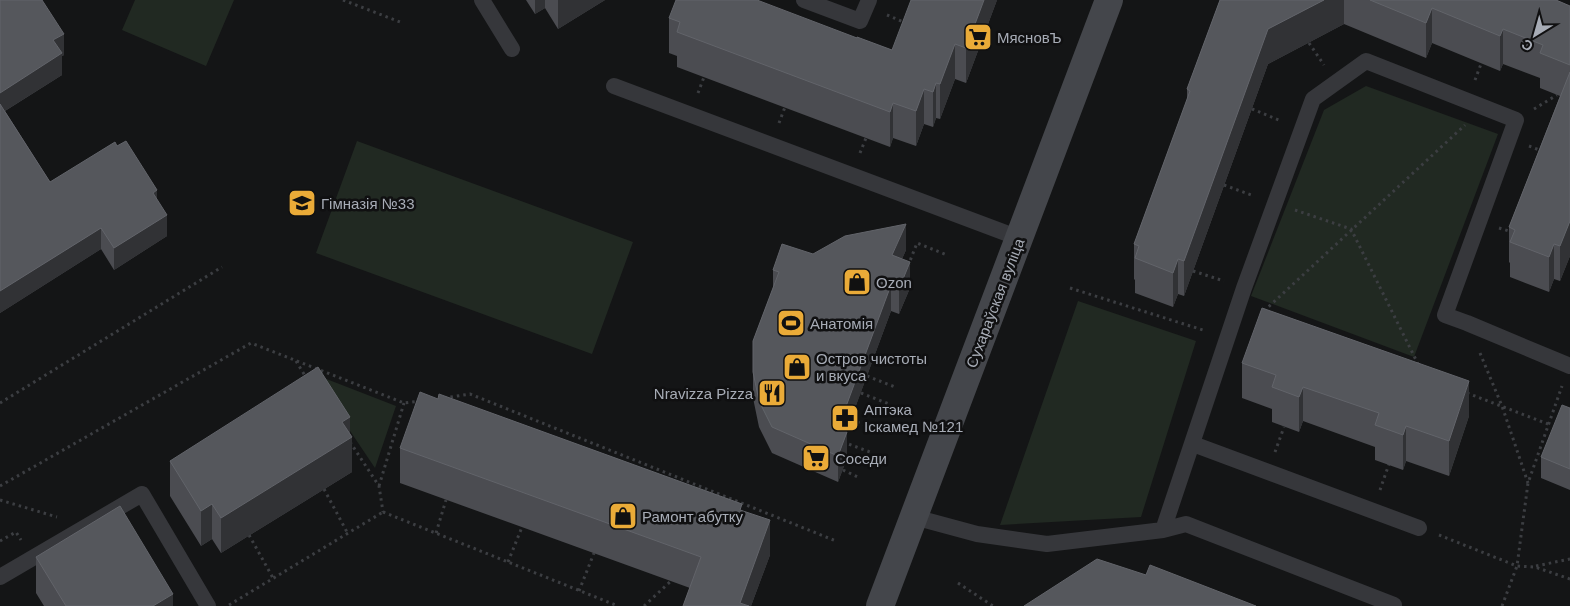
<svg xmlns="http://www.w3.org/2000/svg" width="1570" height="606" font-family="Helvetica,sans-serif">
  <rect width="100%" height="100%" fill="#141516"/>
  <!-- green -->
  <path fill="#212922" d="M135,0H234L206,66L122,30Z
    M1366,86L1498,134L1414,357L1251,296L1324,110Z
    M357,141L633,242L592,354L316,253Z
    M1078,301L1196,341L1141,517L1000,525Z
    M311,373L396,406L375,468Z"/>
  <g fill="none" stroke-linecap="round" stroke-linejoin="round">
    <!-- path -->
    <path stroke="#3c3e42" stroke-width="3" stroke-dasharray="2.5 4" stroke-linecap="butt" d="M343,0L400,22
      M887,15L906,23
      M1309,43L1324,65
      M1475,80L1481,64
      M698,93L704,77
      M1252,109L1281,121
      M1534,109L1557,95
      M779,123L785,107
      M1529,146L1542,151
      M860,153L866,138
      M1224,185L1254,196
      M1295,210L1351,229L1419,366
      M1499,228L1512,232
      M908,266L917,243L947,255
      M1193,271L1224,281
      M1070,288L1206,331
      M1264,311L1465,125
      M1480,353L1502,406L1528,483
      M296,361L307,379
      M867,376L895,387
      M861,393L889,404
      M1467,393L1548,424
      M444,398L470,394L836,541
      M0,403L222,267
      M851,420L879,430
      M350,442L379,486L383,512
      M843,442L870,452
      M1275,452L1284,427
      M843,470L860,478
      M0,486L251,343L404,403L420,401
      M379,486L404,403
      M324,489L348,534
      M1380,490L1389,464
      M0,500L57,517
      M383,512L618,606
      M436,533L446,500
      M249,535L273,578
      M1439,535L1517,566L1535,567L1570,579
      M0,541L16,532L21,540
      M508,562L522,527
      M1536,566L1570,559
      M958,583L993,606
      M579,591L594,553
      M229,605L383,512
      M644,606L671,581
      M1502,606L1517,566L1528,483L1562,386"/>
    <!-- service -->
    <path stroke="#36373b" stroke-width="16" d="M482,0L512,49
      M804,0L860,21L869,0
      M614,86L1019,238
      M1193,444L1419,528
      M914,517L977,534L1047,544L1163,530L1244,288L1313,99L1366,61L1516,120L1445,315L1467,323L1570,366
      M1163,530L1186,524L1394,605
      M0,577L142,494L208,606"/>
    <!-- secondary -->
    <path stroke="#44464b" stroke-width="28" d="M880,606L1109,0"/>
  </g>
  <!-- wall -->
  <path fill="#4b4c51" d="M0,0L64,55L62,56V75L5,111L50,182L157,201L167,236L114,270L101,249L0,313Z
    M526,0H605L558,29L545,8L535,14Z
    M997,0L966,83L955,79L940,119L936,118L933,127L924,124L916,146L893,138L890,147L677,67V56L669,53V18L857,38L892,50Z
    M1220,0H1556L1570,6V256L1560,281L1554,279L1549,292L1510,277V263L1509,262V227L1560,96L1540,88V78L1503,64L1500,71L1432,43L1426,58L1344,24L1268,64L1184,296L1178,294L1173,307L1135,293V280L1134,279V244L1187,100V89Z
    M906,250L902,259L910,288L899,314L891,311L846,432L847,458L838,482L772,453L759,427L753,398V341L773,289V270L813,254Z
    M1242,363L1469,416L1449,476L1406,461L1403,470L1375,460V447L1303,421L1299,432L1272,422V409L1242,398Z
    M1570,408V490L1541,478V457Z
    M350,434L352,472L221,553L212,539L201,546L170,496V461Z
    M400,448L742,510L770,555L751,606H683L690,588L400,483Z
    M36,557L173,606H44L36,593Z"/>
  <!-- shaded-wall -->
  <path fill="#313235" d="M535,0H545V8L535,14Z
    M558,0H605L558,29Z
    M984,0H997L966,83V48Z
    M1324,0H1344V24L1268,64L1184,296V261L1268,29Z
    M1432,8V43L1426,58V23Z
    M1503,29V64L1500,71V36Z
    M64,34V55L62,56V75L0,114V93L53,40Z
    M955,44V79L940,119V84Z
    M936,83V118L933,127V92Z
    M924,89V124L916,146V111Z
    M893,103V138L890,147V112Z
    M157,190V212L153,193Z
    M167,215V236L114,270V248Z
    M1570,221V256L1560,281V246Z
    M906,224V250L892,281V255Z
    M101,228V249L0,313V291Z
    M1554,244V279L1549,292V257Z
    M1178,259V294L1173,307V273Z
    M910,262V288L899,314V289Z
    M891,285V311L838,454V428Z
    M1469,381V416L1449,476V441Z
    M1303,387V421L1299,432V397Z
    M350,417V438L352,437V472L221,553V518L342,422Z
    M1406,426V461L1403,470V435Z
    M847,432V458L838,482V456Z
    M212,504V539L201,546V511Z
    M770,520V555L751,606H740V603Z
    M173,594V606H153Z"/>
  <!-- building -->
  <path fill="#55575c" stroke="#62646a" d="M0,0H42L64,34L53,40L62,53L0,93Z
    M676,0H757L857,38V37L892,50L911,0H984L966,48L955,44L940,84L936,83L933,92L924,89L916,111L893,103L890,112L677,32L680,22L669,18Z
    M1220,0H1324L1268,29L1184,261L1178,259L1173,273L1135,258L1139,246L1134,244L1190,91L1187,89Z
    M1370,0H1556L1570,6V65L1540,53L1543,45L1503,29L1500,36L1432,8L1426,23Z
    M1570,72V221L1560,246L1554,244L1549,257L1510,242L1515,230L1509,227Z
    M0,104L50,182L115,142L117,146L126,141L157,190L153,193L167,215L114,248L101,228L0,291Z
    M906,224L892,255L910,262L899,289L891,285L838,428L847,432L838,456L772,427L759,401L753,372V341L779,272L773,270L782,244L813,254L845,236Z
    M1262,308L1469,381L1449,441L1406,426L1403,435L1375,425L1379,413L1303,387L1299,397L1272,387L1276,375L1242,363Z
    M318,367L350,417L342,422L352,437L221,518L212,504L201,511L170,461Z
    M420,392L438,399L439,394L742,504L740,510L770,520L740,603L749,606H683L701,557L400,448Z
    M1562,405L1570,408V469L1541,457Z
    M120,506L173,594L153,606H66L36,557Z
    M1097,559L1146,575L1150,565L1256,606H1024Z"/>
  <!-- icons -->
  <defs>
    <symbol id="supermarket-square" viewBox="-11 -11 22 22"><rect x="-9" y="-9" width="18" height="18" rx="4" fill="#eaab38" stroke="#101011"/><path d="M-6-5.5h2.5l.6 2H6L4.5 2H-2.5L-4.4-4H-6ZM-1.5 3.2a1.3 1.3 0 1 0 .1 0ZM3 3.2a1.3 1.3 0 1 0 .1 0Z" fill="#111"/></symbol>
    <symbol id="school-square" viewBox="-11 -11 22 22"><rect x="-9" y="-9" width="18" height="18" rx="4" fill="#eaab38" stroke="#101011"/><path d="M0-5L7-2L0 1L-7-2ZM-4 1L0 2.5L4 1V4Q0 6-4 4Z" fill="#111"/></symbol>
    <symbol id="shop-square" viewBox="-11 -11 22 22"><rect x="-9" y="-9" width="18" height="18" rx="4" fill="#eaab38" stroke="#101011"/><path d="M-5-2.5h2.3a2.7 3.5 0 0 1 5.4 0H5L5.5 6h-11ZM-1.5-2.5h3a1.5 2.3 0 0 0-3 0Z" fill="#111"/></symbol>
    <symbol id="stadium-square" viewBox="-11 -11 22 22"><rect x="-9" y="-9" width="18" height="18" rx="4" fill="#eaab38" stroke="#101011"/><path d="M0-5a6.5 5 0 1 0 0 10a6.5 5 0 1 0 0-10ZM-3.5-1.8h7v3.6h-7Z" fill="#111"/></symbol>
    <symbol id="restaurant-square" viewBox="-11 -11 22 22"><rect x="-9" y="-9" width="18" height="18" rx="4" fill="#eaab38" stroke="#101011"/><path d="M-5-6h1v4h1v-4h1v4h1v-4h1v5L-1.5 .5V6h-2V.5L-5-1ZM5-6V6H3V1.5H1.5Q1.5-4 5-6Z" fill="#111"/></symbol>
    <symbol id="pharmacy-square" viewBox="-11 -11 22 22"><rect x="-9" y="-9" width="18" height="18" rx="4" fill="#eaab38" stroke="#101011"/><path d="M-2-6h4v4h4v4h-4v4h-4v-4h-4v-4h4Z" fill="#111"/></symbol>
  </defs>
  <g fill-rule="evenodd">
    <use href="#supermarket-square" x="962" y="21" width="32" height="32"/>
    <use href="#school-square" x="286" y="187" width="32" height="32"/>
    <use href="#shop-square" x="841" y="266" width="32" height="32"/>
    <use href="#stadium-square" x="775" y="307" width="32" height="32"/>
    <use href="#shop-square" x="781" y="351" width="32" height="32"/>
    <use href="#restaurant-square" x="756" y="377" width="32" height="32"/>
    <use href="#pharmacy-square" x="829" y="402" width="32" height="32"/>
    <use href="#supermarket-square" x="800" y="442" width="32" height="32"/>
    <use href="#shop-square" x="607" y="500" width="32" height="32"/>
  </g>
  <g text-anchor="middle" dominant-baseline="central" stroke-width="5" stroke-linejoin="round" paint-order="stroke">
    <!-- poi labels -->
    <g font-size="15" fill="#a7acb6" stroke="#101011" text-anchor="start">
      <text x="997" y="37">МясновЪ</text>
      <text x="321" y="203">Гімназія №33</text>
      <text x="876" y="282">Ozon</text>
      <text x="810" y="323">Анатомія</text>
      <text x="816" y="358">Остров чистоты<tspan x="816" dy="17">и вкуса</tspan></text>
      <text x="753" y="393" text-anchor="end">Nravizza Pizza</text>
      <text x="864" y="409">Аптэка<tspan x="864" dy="17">Іскамед №121</tspan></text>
      <text x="835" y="458">Соседи</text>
      <text x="642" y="516">Рамонт абутку</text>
    </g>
    <!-- street labels -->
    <g font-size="15" fill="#a7acb6" stroke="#101011">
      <text transform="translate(995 303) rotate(-69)">Сухараўская вуліца</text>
    </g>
  </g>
  <!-- north arrow -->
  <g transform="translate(1535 35) rotate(217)" stroke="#101011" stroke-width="4" paint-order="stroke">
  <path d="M0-4L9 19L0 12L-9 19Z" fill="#a7acb6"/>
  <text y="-8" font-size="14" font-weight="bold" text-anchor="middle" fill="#a7acb6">С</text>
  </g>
</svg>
